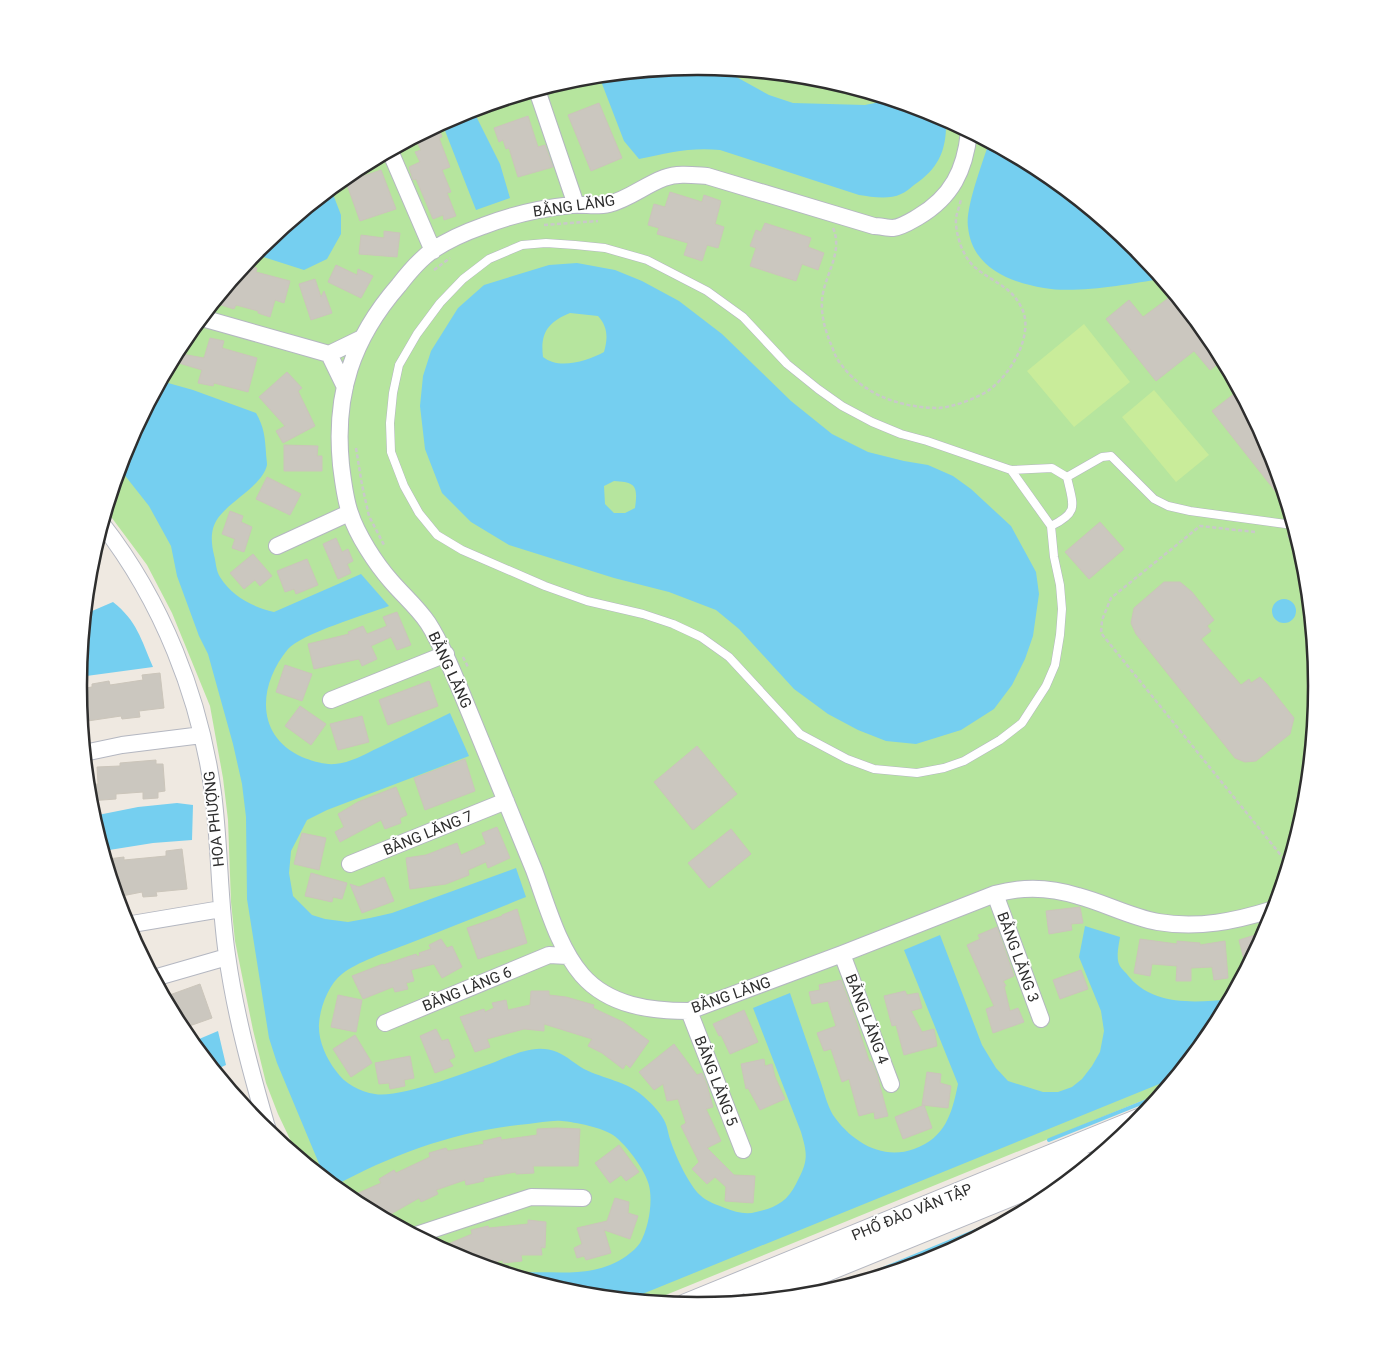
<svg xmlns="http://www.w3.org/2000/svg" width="1395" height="1372" font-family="Roboto,sans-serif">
  <rect width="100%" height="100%" fill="#efe9e1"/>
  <!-- green -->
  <path fill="#b6e59e" d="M698,66L819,78L935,114L1042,171L1136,248L1213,342L1270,449L1305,565L1317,686L1305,807L1270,923L1213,1031L1161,1093L651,1301L576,1294L460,1258L353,1201L298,1156L278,1114L266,1083L253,1030L235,941L231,902L228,820L223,778L210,706L172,613L147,565L106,510L125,449L182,341L259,248L353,171L461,113L577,78Z"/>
  <!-- pitch -->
  <path fill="#c9ec9a" d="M1084,324L1130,382L1074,427L1027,371Z
    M1154,390L1209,455L1176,482L1122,417Z"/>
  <!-- water -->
  <path fill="#75cff0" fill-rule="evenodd" d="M698,66L722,69L769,95L793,103L865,105L890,100L935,114L946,119C947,150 939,168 914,185C910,188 906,192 901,194C889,200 872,197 859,195L720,150C690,147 668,153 639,159L624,141L599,76Z
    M473,110L500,164L510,198L476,210L442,123L461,113Z
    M989,142L1042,171L1136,248L1161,279C1129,284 1075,294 1044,288C1008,282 972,267 968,227C965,208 983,162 989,142Z
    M331,189L341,215V234L327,259L304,270L254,254L259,248Z
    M577,263L615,270L642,281L679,301L722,334L791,401L832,434L868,452L904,461L928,465L953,476L971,489L1011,526L1036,572L1039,594L1033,636L1025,659L1012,685L994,709L961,730L916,744L886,741L858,730L828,714L794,689L739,629L716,610L669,592L614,578L509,545L471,522L442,493L425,449L420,406L423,376L431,351L458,308L484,285L549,265ZM570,313L598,316C608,327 608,338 604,352C587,361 559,370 543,357C540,333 548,322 570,313ZM614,481C636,482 638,486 635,508L625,513H614L605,504L604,486Z
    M161,381L193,390L256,413C264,427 265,437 266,453C266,456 267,461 267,465C262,486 231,500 218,518C210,529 211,543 214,555C216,562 216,571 220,577C232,596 252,607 274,612L361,574L389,606C367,614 301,634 288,649C258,685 255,736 302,757C312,761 325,765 335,764C350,763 365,754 378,748C402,736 426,725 450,713L469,756L327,810L307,820L291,851L289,873L293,896L312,915L325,919L348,922L370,918L392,913L516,868L526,897C486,913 446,929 405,945C387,952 357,962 342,974C329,984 320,1007 319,1024C318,1040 326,1058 336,1071C344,1083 360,1092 375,1094C398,1099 470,1071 495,1062C515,1054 536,1043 557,1052C567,1056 575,1064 584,1069C604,1079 626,1081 643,1096C650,1102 660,1112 664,1120C668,1127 668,1135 671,1142C676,1157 689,1185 700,1195C706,1201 717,1205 725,1208C735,1212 746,1215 756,1212C775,1208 787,1202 796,1184C808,1161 808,1156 801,1132L753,1008L790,993C800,1022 810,1051 820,1080C824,1091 827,1105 833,1115C851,1141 882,1161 914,1149C945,1138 952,1114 958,1084L904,950L940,935L982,1045L996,1068L1008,1081L1043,1092H1058L1072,1087L1082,1079L1092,1066L1100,1052L1104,1031L1101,1011L1079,957L1085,926L1120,937C1119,944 1116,957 1119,964C1120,967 1124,971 1126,973C1150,1006 1194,1003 1230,999L1213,1031L1174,1078L630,1299L576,1294L512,1274C544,1269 579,1278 610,1265C620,1261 634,1252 640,1243C648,1229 652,1207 650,1191C649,1174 627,1145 613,1135C603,1128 575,1122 562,1121C551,1120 539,1123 528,1124C459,1130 395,1153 334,1186L325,1178L277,1063L269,1038L247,899L246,817L242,784L233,744L208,654L199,636L177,576L171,546L149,506L119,468L125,449Z
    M1272 611a12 12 0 1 1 24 0a12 12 0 1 1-24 0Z
    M113,602C137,621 141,639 153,667L79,677L85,614Z
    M177,803L193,805L192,840L153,843L103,851L93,816L138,807Z
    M218,1031L226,1065L215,1070L192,1042Z"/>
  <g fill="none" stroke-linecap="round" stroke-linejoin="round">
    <!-- stream -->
    <path stroke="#75cff0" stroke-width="4" d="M1049,1140L1159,1096
      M832,1290L1012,1216"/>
  </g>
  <!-- building -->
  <path fill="#cbc7bf" stroke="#cbc5ba" d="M599,103L622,158L591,171L568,115Z
    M528,116L538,147L545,145L553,167L518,177L509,148L506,149L503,140L499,142L494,128Z
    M438,126L442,137L439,138L450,167L442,170L451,192L447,193L456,216L444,220L443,215L433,219L416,179L413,180L409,167L420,162L415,152L421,150L415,138Z
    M381,170L396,209L360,221L346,182Z
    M670,192L702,202L704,195L721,201L715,224L724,227L718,248L707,245L702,261L684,255L688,243L657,234L659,228L648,225L654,204L665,207Z
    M765,223L811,238L808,247L824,253L818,270L802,264L796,281L750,266L756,248L750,246L756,230L761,232Z
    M384,231L400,233L397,257L359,254L361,235L384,238Z
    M246,265L257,268L256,272L290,281L284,303L275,300L270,317L258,313V311L236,305L234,309L221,305L227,287Z
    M336,265L357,275L358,269L373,276L361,298L328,282Z
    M315,279L321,297L324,291L332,313L311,320L299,284Z
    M1174,294L1213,342L1223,360L1210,370L1194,351L1156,381L1106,319L1129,300L1143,317Z
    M210,338L224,341L222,348L257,358L248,392L214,383L213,386L198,383L202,370L172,361L176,353L204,358Z
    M287,372L302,388L298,391L315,426L283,443L276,431L285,426L259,397Z
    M1239,390L1270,449L1287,506L1212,411Z
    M284,445L318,446L317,456H322V471H284Z
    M267,477L301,494L290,515L256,499Z
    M230,511L243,516L241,522L252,527L244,552L232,548L235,539L222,534Z
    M1100,522L1124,549L1089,579L1065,552Z
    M336,538L342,552L348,549L353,561L347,564L351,573L338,579L323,544Z
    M253,554L272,576L260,586L255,580L244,589L230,573Z
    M307,559L318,585L296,594L294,589L285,592L277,571Z
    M1164,582H1180L1192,592L1214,620L1207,626L1211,631L1201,639L1241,685L1249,679L1251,683L1260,677L1267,684L1294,718L1290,734L1256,761L1245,762L1235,758L1136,634L1131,623L1134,608Z
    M397,612L411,645L397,650L391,637L371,646L377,659L362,666L359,659L314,669L308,644L349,634L348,632L363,626L367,634L387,626L383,617Z
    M285,665L312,674L302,701L276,692Z
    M160,673L164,708L139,711L140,717L122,719L121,716L81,722L78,689L92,687V684L109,681L110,685L143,680L142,675Z
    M429,681L438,706L388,725L379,700Z
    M300,706L326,724L311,745L285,726Z
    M362,716L369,742L338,750L330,724Z
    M697,746L737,794L693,830L654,782Z
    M465,759L475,791L425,810L414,778Z
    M156,760V764H163L165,791L158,792V798L143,799V792L116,794V799L89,801L87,785L98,784L97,767L120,766V763Z
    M396,787L407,815L400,818L401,823L385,829L381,820L340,842L335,832L344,827L338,814L358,802Z
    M497,827L510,858L488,868L486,862L468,870L469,875L446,884L410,889L406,858L426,855L457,843L461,855L486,844L482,833Z
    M731,829L751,854L709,888L688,863Z
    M302,833L326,838L319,870L294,864Z
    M182,849L187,889L156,892L157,896L143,897L142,892L117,897L109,872L108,859L124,857V860L166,856V851Z
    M311,873L347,883L342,899L333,897L332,902L305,896Z
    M384,877L394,901L362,913L350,884L359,887Z
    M1080,907L1083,923L1071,924L1072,930L1049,934L1046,911Z
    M517,909L527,943L478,959L467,928L502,916V915Z
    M997,927L1014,976L1003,981L1006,986H1004L1010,1011L1018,1008L1024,1022L993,1033L986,1009L994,1006L967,945L980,939L978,935Z
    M1265,932L1256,949L1246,968L1239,940Z
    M441,939L447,948L452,946L462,967L442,978L434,964L411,970L414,981L406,983L408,989L395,992L393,987L363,999L352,976L383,964V965L416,954L417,956H420L419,953L431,949L429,945Z
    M1140,939L1177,944V941L1200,943V945L1225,941L1228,978L1214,980L1212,967L1191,968V981H1176L1177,966L1152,964L1150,976L1134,973Z
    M1081,970L1088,989L1060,999L1053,980Z
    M841,980L855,1018L869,1061L872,1062L877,1075L888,1116L875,1119L874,1112L859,1116L849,1079L842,1082L831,1049L824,1051L817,1033L836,1026L828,1001L812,1004L809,992L820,990L819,985Z
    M200,984L212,1018L181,1029L164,997Z
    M531,991H549V995L566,997L594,1005L593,1008L623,1022L649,1041L630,1068L626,1064L623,1069L602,1053L588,1046L592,1039L544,1024V1031L524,1029L487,1039L490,1047L475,1052L460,1017L484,1009L485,1012L494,1008L492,1003L506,1000L508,1010L530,1005Z
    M905,991L907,995L918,993L922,1008L911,1011L922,1032L934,1029L937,1046L904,1055L896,1025L892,1026L884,996Z
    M338,995L362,1000L356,1032L331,1027Z
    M744,1010L758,1042L730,1054L721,1035L719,1036L713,1024Z
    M436,1029L442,1041L448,1039L455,1057L449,1060L453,1066L435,1073L420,1036Z
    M355,1035L372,1063L351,1077L333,1049Z
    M674,1044L697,1075L702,1073L707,1085L713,1107L706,1109L721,1141L707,1148L734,1175L755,1176L753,1203L725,1201L726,1187L715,1177L707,1184L692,1169L699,1162L681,1126L686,1123L678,1099L667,1101L663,1084L654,1090L639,1072Z
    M410,1056L414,1078L404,1080L405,1086L390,1089L389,1083L379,1084L375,1063Z
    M764,1059L765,1066L772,1064L775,1077L785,1099L760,1110L748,1088L746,1089L741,1064Z
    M927,1072L941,1074L940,1083L951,1086L948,1108L922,1105Z
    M924,1105L932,1128L903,1139L895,1117Z
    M557,1128L580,1129L578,1166H533L534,1173L516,1174V1172L483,1178L484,1181L466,1185L465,1180L436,1190L438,1194L421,1202L419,1198L384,1218L359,1204L354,1195L381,1183L379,1179L394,1170L396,1173L430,1157L429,1153L446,1148L448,1151L484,1144L483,1141L501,1137V1140L537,1135V1129Z
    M619,1145L639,1172L626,1181L621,1175L610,1183L595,1163Z
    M615,1198L629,1202L628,1213L638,1216L630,1239L604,1230L611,1253L586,1260L584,1256L577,1258L574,1248L582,1244L577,1228L607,1221Z
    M528,1220L546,1222L545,1248L541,1247L542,1255H521L522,1261L503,1263V1260L481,1265L452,1254L448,1244L472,1234L471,1230L488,1226L489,1228L528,1224Z"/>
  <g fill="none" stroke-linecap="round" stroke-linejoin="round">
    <defs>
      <path id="service" d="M1011,470L1051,526L1054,557L1060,585L1062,609L1060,635L1055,665L1046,686L1022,723L1000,740L964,761L944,768L917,773L874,769L847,759L800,734L729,657L701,637L673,624L643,614L587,601L545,586L462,550L437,535L419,513L404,486L391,452L390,423L393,393L399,365L417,334L440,303L463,279L489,259L522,245L546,243L575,245L605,248L647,260L707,291L743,317L787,364L818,389L842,406L872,422L901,434L927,441L1011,470L1052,468L1067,477L1102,457L1111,456L1154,499L1168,506L1190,511L1293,525
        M1051,526C1080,512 1073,505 1067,477"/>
      <path id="minor" d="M537,90L576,205
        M969,132C965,170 952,197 918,217C911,221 902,227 893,228C887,228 880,226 874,226L707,176C692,175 678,173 664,178C645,185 629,199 609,204C596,207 585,204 572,205C542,208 511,215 483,226C466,232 448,240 433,250C420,259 409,272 399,285C352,339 334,394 341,465C343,481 345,499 350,513C357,535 376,564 391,581C403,595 418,608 428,623C442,645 452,670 462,694C486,753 510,811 534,870C547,905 558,947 582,975C609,1006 651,1011 689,1011L842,954L995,894C1023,886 1050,887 1078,896C1105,903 1130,917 1158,922C1198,929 1236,921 1274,909
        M390,151L433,251
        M202,318L329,354
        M329,354L345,387
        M329,354L360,339
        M102,524C162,601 200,697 213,793C220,847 219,901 227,955C235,1013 250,1068 266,1124L269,1133
        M277,546L349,513
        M331,700L446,654
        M84,753L122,745L202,735
        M350,864L506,801
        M995,894L1041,1019
        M126,925L221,909
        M842,954L891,1084
        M154,978L227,957
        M689,1011L743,1150
        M385,1023L549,955L568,956
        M416,1235L531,1197L583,1198"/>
      <path id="secondary" d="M753,1300L1087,1164
        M686,1305L1139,1120"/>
    </defs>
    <!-- service casing -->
    <use href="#service" stroke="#b4b7c1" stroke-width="9"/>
    <!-- minor casing -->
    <use href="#minor" stroke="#b4b7c1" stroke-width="18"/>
    <!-- secondary casing -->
    <use href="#secondary" stroke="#b4b7c1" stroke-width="24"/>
    <!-- path -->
    <path stroke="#c9c9c9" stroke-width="2.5" stroke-dasharray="4 2.5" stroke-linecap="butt" d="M544,225L598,221
      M833,228C844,253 823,277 822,301C821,315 825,329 830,342C833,348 835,357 840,363C863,395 901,408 939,408C953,407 978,398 989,390C1010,375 1033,337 1023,311C1013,287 996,284 977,269C963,259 955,234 956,218C957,212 960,205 961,199
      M434,270L450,258
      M356,448L362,485L369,516L384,545
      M1255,532L1200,526L1111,598L1102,620L1101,633L1288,864
      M1288,535L1302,553
      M463,657L468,667"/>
    <!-- service -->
    <use href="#service" stroke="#fff" stroke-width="8"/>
    <!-- minor -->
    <use href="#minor" stroke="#fff" stroke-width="16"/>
    <!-- secondary -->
    <use href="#secondary" stroke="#fff" stroke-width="22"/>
  </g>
  <g text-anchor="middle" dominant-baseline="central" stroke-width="4" stroke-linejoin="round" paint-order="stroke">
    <!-- street labels -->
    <g font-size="15" fill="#2e2e2e" stroke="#fff">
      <text transform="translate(574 206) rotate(-8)">BẰNG LĂNG</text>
      <text transform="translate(450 670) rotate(65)">BẰNG LĂNG</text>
      <text transform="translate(214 819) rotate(-96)">HOA PHƯỢNG</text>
      <text transform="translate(428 833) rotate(-22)">BẰNG LĂNG 7</text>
      <text transform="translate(1018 957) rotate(70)">BẰNG LĂNG 3</text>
      <text transform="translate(467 989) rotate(-22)">BẰNG LĂNG 6</text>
      <text transform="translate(731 995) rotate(-19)">BẰNG LĂNG</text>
      <text transform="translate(867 1019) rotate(69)">BẰNG LĂNG 4</text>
      <text transform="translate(716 1081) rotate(69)">BẰNG LĂNG 5</text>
      <text transform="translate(912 1212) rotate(-22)">PHỐ ĐÀO VĂN TẬP</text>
    </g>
  </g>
  <!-- crop -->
  <path d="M0 0H1395V1372H0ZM697 75H698A610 610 0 0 1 1308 685V687A610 610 0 0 1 698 1297H697A610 610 0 0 1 87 687V685A610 610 0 0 1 697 75Z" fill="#fff" fill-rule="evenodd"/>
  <path fill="none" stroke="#2e2e2e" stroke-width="2.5" d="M697 75H698A610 610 0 0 1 1308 685V687A610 610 0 0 1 698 1297H697A610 610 0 0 1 87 687V685A610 610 0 0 1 697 75Z"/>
</svg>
